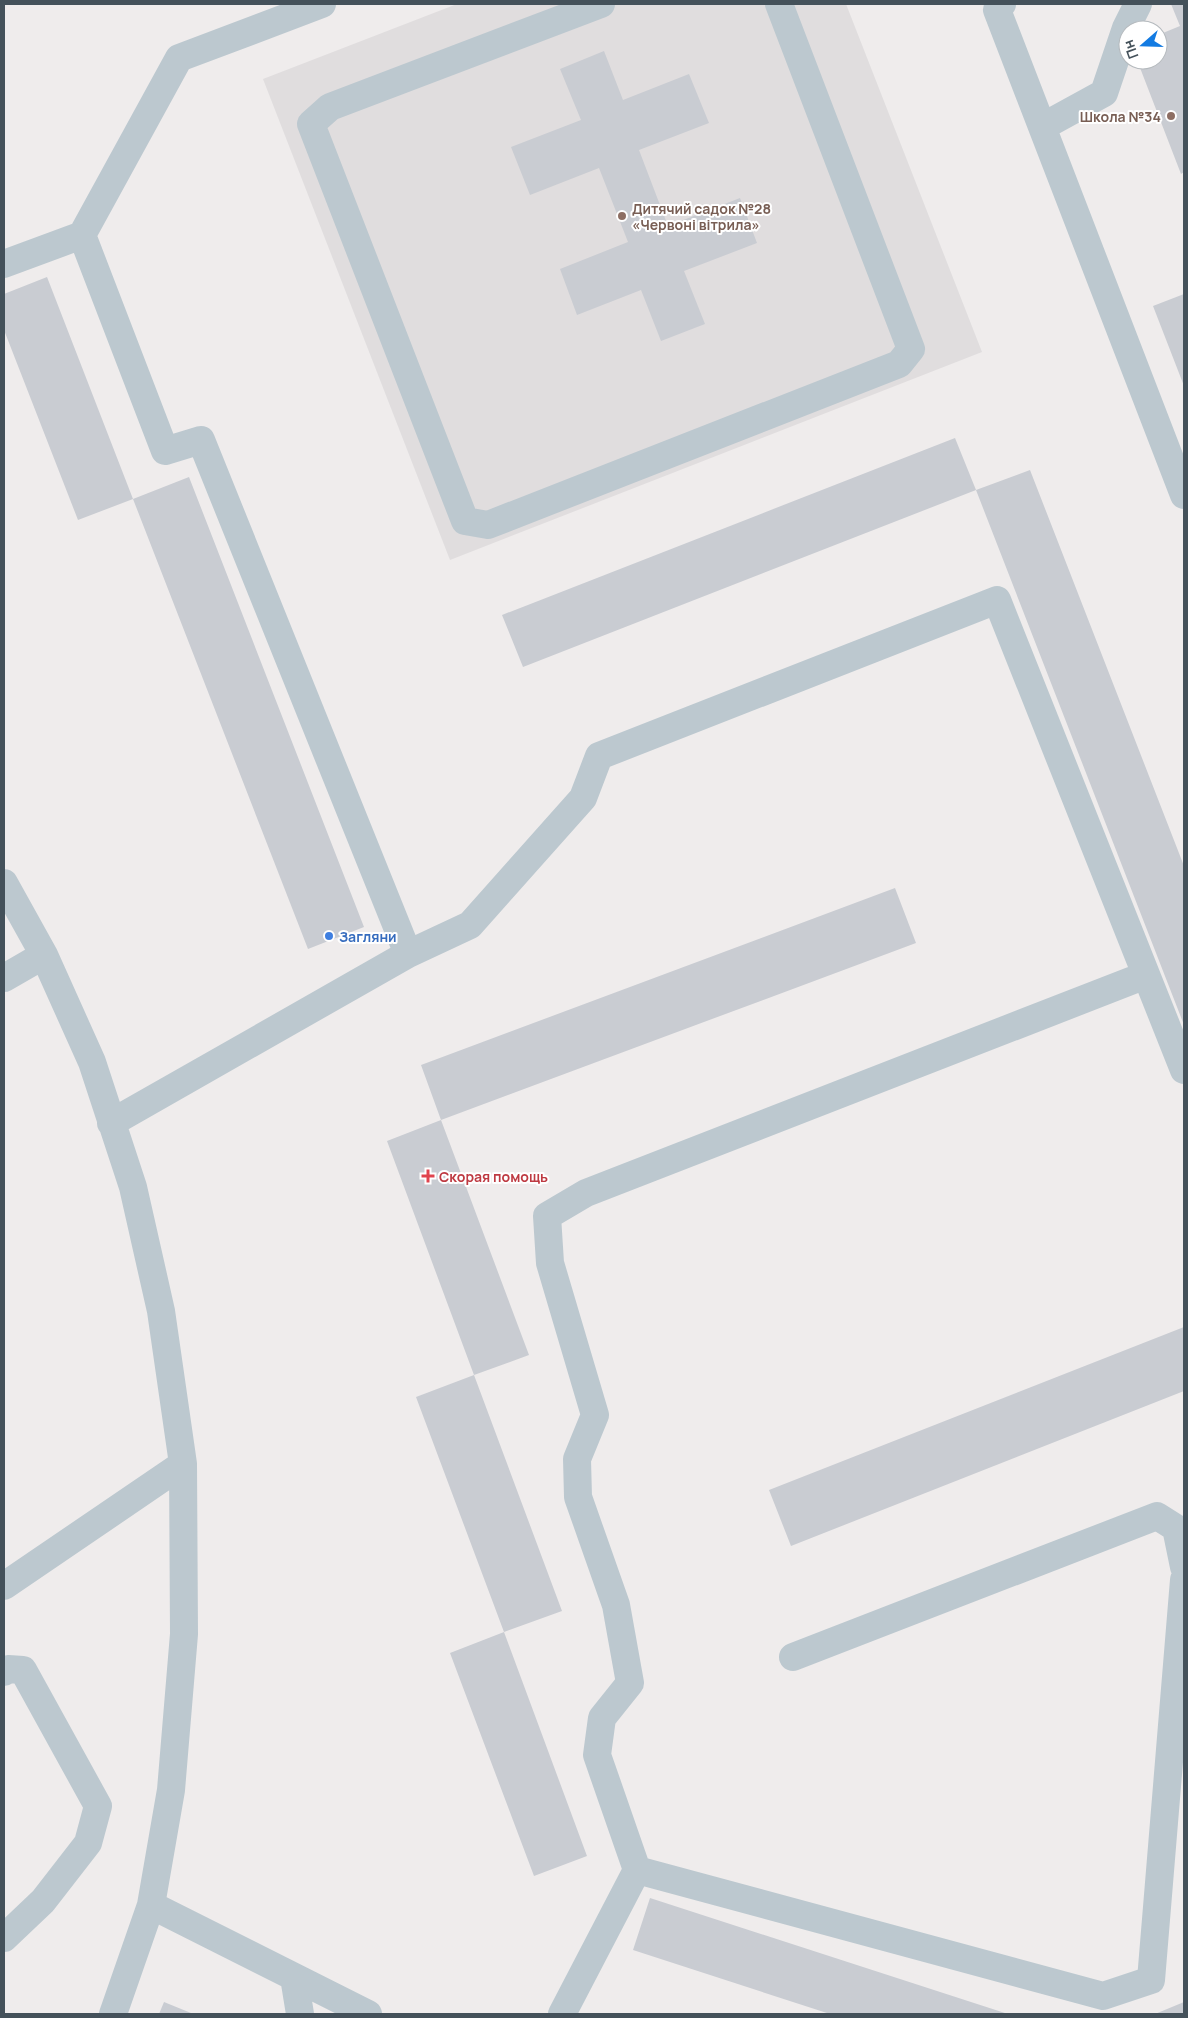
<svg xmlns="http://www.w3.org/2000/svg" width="1188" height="2018" font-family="Manrope,sans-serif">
  <rect width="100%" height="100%" fill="#efecec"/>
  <!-- education -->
  <path fill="#e0ddde" d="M457,4H846L982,352L450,560L263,79Z"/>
  <!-- building -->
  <path fill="#c9ccd2" d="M1171,4H1184V172L1181,174L1137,60H1158V35L1180,26Z
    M604,51L623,100L689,74L709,123L639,150L668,226L740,198L757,243L684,271L705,324L661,341L641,290L577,315L560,269L628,242L599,168L530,195L511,147L581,120L560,69Z
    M47,277L133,499L78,520L4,330V294Z
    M1184,294V386L1153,306Z
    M955,438L976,490L523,667L502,615Z
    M1030,470L1184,866V1025L976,490Z
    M189,477L364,927L308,949L133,499Z
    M895,888L916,943L441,1120L421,1065Z
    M441,1120L529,1355L474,1375L387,1141Z
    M1184,1327V1391L791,1546L769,1490Z
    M474,1375L562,1611L504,1632L416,1397Z
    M504,1632L587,1856L534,1876L450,1653Z
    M650,1898L1008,2014H830L633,1950Z
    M164,2002L191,2013L190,2014H159Z
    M1184,2002V2014H1155Z"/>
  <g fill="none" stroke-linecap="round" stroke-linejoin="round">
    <!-- minor -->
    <path stroke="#bcc8cf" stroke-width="28" d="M601,4L330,107L311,124L465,521L488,525L899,364L911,349L779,4
      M1002,4L997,10L1184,495
      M1042,127L1104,93L1126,28L1138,4
      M82,235L165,451L201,440L408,954
      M4,264L82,235L179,58L322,4
      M4,883L44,955L92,1062L133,1187L161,1311L183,1464L184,1634L171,1790L151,1905L113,2014
      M4,978L44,955
      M111,1123L408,954L470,925L583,798L599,756L997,600L1184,1070
      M4,1586L183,1464
      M793,1657L1157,1516L1176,1528L1184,1567
      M4,1672L8,1669L23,1670L98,1806L88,1843L43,1901L4,1938
      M637,1870L597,1755L602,1718L630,1683L616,1605L578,1497L577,1459L595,1415L550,1263L547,1216L586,1193L1146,975
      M151,1905L368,2014
      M294,1977L300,2014
      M562,2014L637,1870L1103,1996L1151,1980L1184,1580"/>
  </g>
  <!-- markers -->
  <g fill="#8d6e63" stroke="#fff" stroke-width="2">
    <circle cx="1171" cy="116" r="5"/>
    <circle cx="622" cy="216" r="5"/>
  </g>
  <circle fill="#3f7fe0" stroke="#fff" stroke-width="2" cx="329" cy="936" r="5"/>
  <path fill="#e0444e" stroke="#fff" stroke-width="2" d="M425.5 1168.5h5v5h5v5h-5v5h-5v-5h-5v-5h5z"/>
  <g text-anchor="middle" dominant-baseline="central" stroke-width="4" stroke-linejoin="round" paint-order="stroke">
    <!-- education labels -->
    <g font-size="14" font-weight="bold" fill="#785e54" stroke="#fff" text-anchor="end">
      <text x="1161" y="116">Школа №34</text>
      <text x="632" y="208" text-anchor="start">Дитячий садок №28<tspan x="632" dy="16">«Червоні вітрила»</tspan></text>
    </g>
    <!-- shop labels -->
    <g font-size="14" font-weight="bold" fill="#366cbe" stroke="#fff" text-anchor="start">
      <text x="339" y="936">Загляни</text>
    </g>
    <!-- health labels -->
    <g font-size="14" font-weight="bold" fill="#be3a42" stroke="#fff" text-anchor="start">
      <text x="439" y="1176">Скорая помощь</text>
    </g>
  </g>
  <!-- border -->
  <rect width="1188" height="2018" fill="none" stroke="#44515a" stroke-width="10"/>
  <!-- north arrow -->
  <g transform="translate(1143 45) rotate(250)"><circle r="24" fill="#ffffff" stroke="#b4b9bd"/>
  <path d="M0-4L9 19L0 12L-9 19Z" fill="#137be2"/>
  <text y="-8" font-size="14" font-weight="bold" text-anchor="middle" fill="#44515a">Пн</text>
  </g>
</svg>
